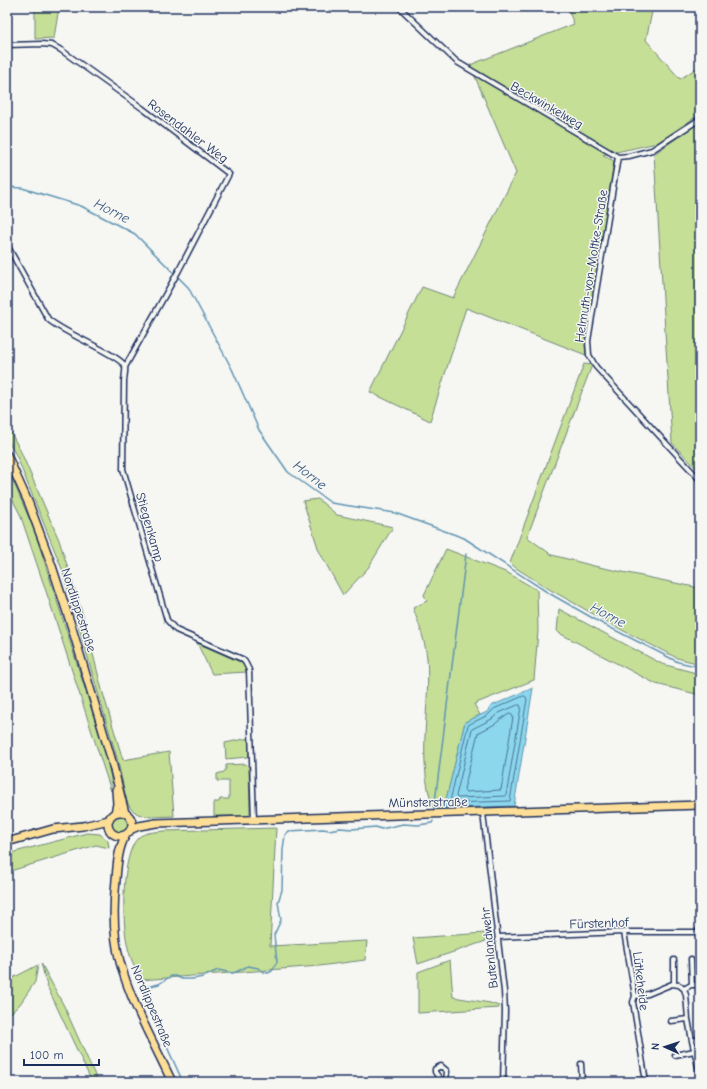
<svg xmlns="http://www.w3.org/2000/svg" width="707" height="1089" font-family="'Comic Neue',sans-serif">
  <rect width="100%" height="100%" fill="#f6f6f2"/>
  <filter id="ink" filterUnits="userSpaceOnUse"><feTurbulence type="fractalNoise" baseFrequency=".025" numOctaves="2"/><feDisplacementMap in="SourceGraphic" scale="8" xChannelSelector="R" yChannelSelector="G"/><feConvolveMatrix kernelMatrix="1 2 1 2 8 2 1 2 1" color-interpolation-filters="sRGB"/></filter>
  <g filter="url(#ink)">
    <!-- green -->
    <path fill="#c5df96" stroke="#70877a" d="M35,7H59L54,38L35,39Z
      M567,7H653L646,40L680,79L700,66V114L657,143L603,155L614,161L585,346L586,355L466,308L430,421L370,392L422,287L453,298L516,173L470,65L574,24Z
      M700,122V472L672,443L654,154Z
      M584,364L592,365L527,537L552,555L594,566L699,588L700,585V664L677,658L620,629L549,589L516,568L510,563Z
      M7,425L21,452L59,540L85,622L102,690L123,760L169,752L174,816L150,817L138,814L131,809L127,802L117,758L62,569L17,457L7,438Z
      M7,467L35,532L107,758L111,778V791L51,606L20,514L7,489Z
      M318,499L337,515L393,527L368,568L343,595L319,551L303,501Z
      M446,549L508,573L537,590L538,631L534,680L474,704L480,715L465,722L444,808L433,807C416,759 431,707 427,658C425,641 419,624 413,608L427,601L424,595Z
      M559,609L662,664L700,674V695L656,684L557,632Z
      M197,643L240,662L245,666L247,672L212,674Z
      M249,738V756L247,757L226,759L225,743Z
      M246,764L249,767L250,814L248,816H214V802H219L220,799H229V781H217V774L224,772L226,769V765Z
      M110 824a10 10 0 1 1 20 0a10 10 0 1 1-20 0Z
      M276,828L270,946L367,941L365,960L319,966L141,980C135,968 129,956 127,943C122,920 121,855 138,838C144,832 156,832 164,831Z
      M87,833L100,834L108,841L109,848L96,845L7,872V854Z
      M485,933L486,941L418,964L413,938Z
      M450,960L453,997L490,1003L499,1006V1008L418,1013V972Z
      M41,963L64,1006L98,1082H92L47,986Z
      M38,965L35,982L20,1004L7,1017V981Z"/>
    <!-- water -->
    <path fill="#8cd7ec" stroke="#5f94b3" d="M533,688L514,806L444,808L465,722L487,712L491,706Z"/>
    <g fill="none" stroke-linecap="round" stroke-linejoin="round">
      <!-- shore -->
      <path stroke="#487297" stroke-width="1" d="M524,696L526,697L527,699L510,801L451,803L450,801L468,725L488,715L494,709Z
        M518,705H520L521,707L506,796L457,798L456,796L472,729L492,719L497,714Z
        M510,714L512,715L513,717L501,790L465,792L464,789L478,733L495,724L501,719Z"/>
      <!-- stream -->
      <path stroke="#5f94b3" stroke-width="1.5" d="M7,187L22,188L81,206L135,234L188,287L232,369L259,430L288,472L331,503L395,513L464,538L547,592L603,624L678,662L700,667
        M434,810L466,554
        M183,1082L141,990L142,988L159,984L171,976H175L182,979H192L203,977L218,970L232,973L236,972L248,966L258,968L264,972L268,973L272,971L277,962L274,935L281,920L278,902L282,890L283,849L285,835L289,831L323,829L329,830L340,828L352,829L376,827L381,829L403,824L418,825L432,823L433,821"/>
      <defs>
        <path id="minor" d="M399,7L457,62L618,157L629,156L652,150L700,119
          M7,45L42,44L52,45L61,50L142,108L229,174L179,270L125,367
          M618,157L588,341L589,355L596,367L700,480
          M7,245L48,319C61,332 120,355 125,366C126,370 124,377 124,382L123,469L167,620L176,630L242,659L245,662L249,670L254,820
          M483,813L504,991L505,1011L503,1082
          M624,932L635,996L633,1002L646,1082
          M498,937L624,932H700
          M691,959L692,985
          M674,960V984
          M684,989L691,985H700
          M635,996L648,994L672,984L679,985L684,989L686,995L688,1019L692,1041L700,1075
          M671,1021L688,1019
          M692,1041L700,1039
          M675,1055L694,1051
          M581,1064L582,1082
          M442,1082L435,1072V1069L441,1066L447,1071L446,1082
          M611,1082L646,1080
          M692,1082L700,1079"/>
        <path id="primary" d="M7,455L29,504L52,566L72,628L111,758L125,813
          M108 824a12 12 0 1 1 24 0a12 12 0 1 1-24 0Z
          M115,813L117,804L116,790
          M132,829L139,826L156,823L700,805
          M126,835C118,848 117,866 116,880C113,907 113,935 120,962C131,1003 154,1043 172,1082
          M7,842L53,829L83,826L109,820"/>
      </defs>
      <!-- minor casing -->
      <use href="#minor" stroke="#1b2f5e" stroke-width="7"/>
      <!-- primary casing -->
      <use href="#primary" stroke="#1b2f5e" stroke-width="10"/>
      <!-- minor -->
      <use href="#minor" stroke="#f6f6f2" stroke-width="4"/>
      <!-- primary -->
      <use href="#primary" stroke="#fdde96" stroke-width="7"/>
    </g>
  </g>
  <g text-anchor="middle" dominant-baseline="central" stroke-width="3" stroke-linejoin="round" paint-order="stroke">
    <!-- street labels -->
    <g font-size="13" fill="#1b2f5e" stroke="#f6f6f2">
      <text transform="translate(547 105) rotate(30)">Beckwinkelweg</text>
      <text transform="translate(188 131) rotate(37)">Rosendahler Weg</text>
      <text transform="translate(591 266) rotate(-81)">Helmuth-von-Moltke-Straße</text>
      <text transform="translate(150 527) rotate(74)">Stiegenkamp</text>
      <text transform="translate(79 610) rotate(72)">Nordlippestraße</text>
      <text transform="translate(428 802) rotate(-1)">Münsterstraße</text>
      <text transform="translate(599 923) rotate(-2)">Fürstenhof</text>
      <text transform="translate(489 948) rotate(-96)">Butenlandwehr</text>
      <text transform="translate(641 981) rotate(83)">Lütkeheide</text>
      <text transform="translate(152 1006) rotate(67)">Nordlippestraße</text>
    </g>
    <!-- water labels -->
    <g font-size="14" font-style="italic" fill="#375982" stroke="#f6f6f2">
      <text transform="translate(112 211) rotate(27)">Horne</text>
      <text transform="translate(310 475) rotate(38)">Horne</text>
      <text transform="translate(608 615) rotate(28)">Horne</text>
    </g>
  </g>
  <!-- margin -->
  <rect width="707" height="1089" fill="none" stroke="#f6f6f2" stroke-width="24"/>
  <rect x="12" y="12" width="683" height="1065" fill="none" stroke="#1b2f5e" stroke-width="1.5" filter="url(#ink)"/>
  <!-- north arrow -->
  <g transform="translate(665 1047) rotate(273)" stroke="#f6f6f2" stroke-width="3" paint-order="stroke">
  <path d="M0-3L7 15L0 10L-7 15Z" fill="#1b2f5e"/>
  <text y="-6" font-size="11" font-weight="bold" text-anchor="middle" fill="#1b2f5e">N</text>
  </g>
  <!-- scale -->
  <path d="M24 1059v6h75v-6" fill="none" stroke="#1b2f5e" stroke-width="2"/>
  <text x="30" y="1059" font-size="12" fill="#1b2f5e" stroke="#f6f6f2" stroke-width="3" paint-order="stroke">100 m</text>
</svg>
